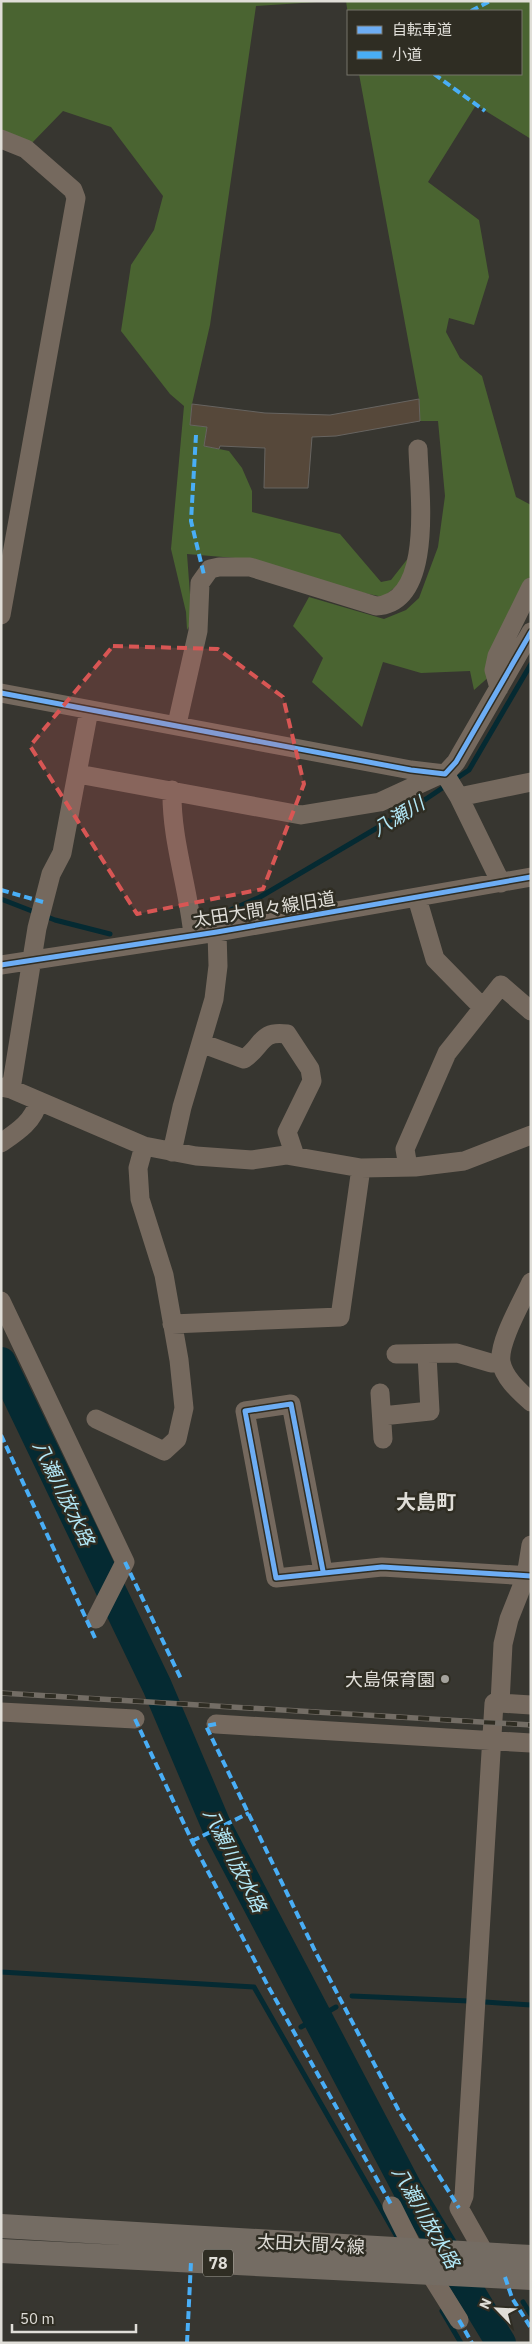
<svg xmlns="http://www.w3.org/2000/svg" width="532" height="2344" font-family="'IBM Plex Sans','Noto Sans JP',sans-serif">
  <rect width="100%" height="100%" fill="#373630"/>
  <!-- green -->
  <path fill="#4a6431" d="M1,1H332L256,6L210,325L192,404L190,425L207,427L204,446L229,451L242,468L252,491V512L340,534L381,582L391,580L409,557L404,580L383,597L345,589L247,559L187,554L192,621L187,630L186,612L171,549L184,406L170,394L121,331L131,265L154,230L163,196L111,127L63,111L30,145L1,130Z
    M346,1H531V139L476,105L428,182L479,220L489,277L474,325L449,318L446,332L460,358L482,376L516,497L531,505V574L493,652L491,675L474,690L470,671L421,673L383,662L362,727L312,682L323,658L293,626L309,597L384,619L406,610L419,598L438,547L445,496L438,421H420L419,399L359,74H521V11H348V15Z"/>
  <g fill="none" stroke-linecap="round" stroke-linejoin="round">
    <!-- stream -->
    <path stroke="#052a32" stroke-width="5" d="M1,899L55,920L110,934
      M217,916L260,897L426,799L469,770L531,664
      M1,1972L254,1987L400,2242
      M352,1996L469,2001
      M485,2002L531,2005
      M301,2027L336,2007
      M523,2302L531,2315
      M442,2311L461,2343"/>
    <!-- river -->
    <path stroke="#052a32" stroke-width="30" d="M1,1362L157,1686L216,1825L408,2190L501,2343"/>
  </g>
  <!-- building -->
  <path fill="#56483a" stroke="#676460" d="M419,399L420,421L336,436L312,437L308,488H264L265,448L220,446L219,449L204,446L207,427L190,425L192,404L265,413L330,415Z"/>
  <g fill="none" stroke-linecap="round" stroke-linejoin="round">
    <!-- minor -->
    <path stroke="#75695e" stroke-width="19" d="M1,139L26,149L73,190L76,198L1,615
      M499,688L494,670L497,656L531,587
      M1,693L411,770L445,774L456,762L531,632
      M177,724L198,631L200,583L210,569L219,567H250L376,606C435,603 419,490 418,449
      M78,774L301,815L380,802L441,774
      M445,774L459,797L501,883
      M172,790C171,840 188,885 193,935
      M459,797L531,782
      M417,898L435,959L483,1008
      M1,965L217,932L531,877
      M201,1043L244,1059C263,1046 260,1030 287,1034L310,1069L312,1081L287,1132L295,1156
      M1,1087L11,1089L144,1146L196,1156L252,1160L286,1155L361,1168L415,1167L464,1161L531,1135
      M11,1089L37,928L51,874L62,853L89,710
      M1,1143C17,1132 34,1121 38,1102
      M172,1152L182,1107L214,999L218,966L217,932
      M408,1167L405,1149L447,1053L501,985L531,1011
      M531,1282C523,1300 498,1342 501,1362C504,1378 519,1391 531,1402
      M1,1301L125,1562L96,1619
      M172,1324L340,1317L361,1168
      M396,1354L457,1353L491,1363H501
      M380,1393L383,1439
      M382,1416L430,1411L427,1355
      M96,1419L164,1451L177,1439L184,1408L179,1360L164,1275L140,1199L138,1168L144,1146
      M531,1545L526,1576L509,1619L503,1644L500,1703L531,1705
      M323,1571L291,1404L245,1411L276,1578L382,1567L531,1576
      M1,1712L135,1719
      M216,1724L531,1743
      M392,2206L414,2250
      M485,2254L459,2208L464,2196L494,1703
      M429,2272L459,2320"/>
    <!-- major -->
    <path stroke="#746c63" stroke-width="24" d="M1,2226L531,2257
      M1,2251L531,2278"/>
    <defs>
      <path id="rail" d="M1,1693L531,1725"/>
    </defs>
    <!-- rail casing -->
    <use href="#rail" stroke="#736d65" stroke-width="5.5"/>
    <!-- rail -->
    <use href="#rail" stroke="#2f2d23" stroke-width="4" stroke-dasharray="11" stroke-linecap="butt"/>
    <!-- quiet -->
    <path stroke="#49aef6" stroke-width="4" stroke-dasharray="8 4" stroke-linecap="butt" d="M471,11L490,1
      M434,74L485,111
      M196,435L191,521L204,575
      M1,890L43,902
      M1,1435L95,1638
      M125,1562L182,1681
      M135,1719L192,1841L268,1986L392,2206
      M216,1724L206,1726L316,1953L400,2113L459,2208
      M192,1841L249,1813
      M505,2277L512,2298L531,2328
      M459,2320L472,2343
      M187,2343L191,2262"/>
    <defs>
      <path id="cycleway" d="M1,693L411,770L445,774L456,762L531,632
        M1,965L217,932L531,877
        M323,1571L291,1404L245,1411L276,1578L382,1567L531,1576"/>
    </defs>
    <!-- cycleway casing -->
    <use href="#cycleway" stroke="#2f2d23" stroke-width="8"/>
    <!-- cycleway -->
    <use href="#cycleway" stroke="#6dadf4" stroke-width="5"/>
  </g>
  <!-- marked area -->
  <path fill="#d85654" fill-opacity="0.2" stroke="#d85654" stroke-width="4" stroke-dasharray="10 6" stroke-linejoin="round" d="M113,646L218,649L283,697L304,784L263,889L137,914L30,746Z"/>
  <!-- markers -->
  <circle fill="#a5a39d" stroke="#2f2d23" stroke-width="2" cx="445" cy="1679" r="5"/>
  <g text-anchor="middle" dominant-baseline="central" stroke-width="5" stroke-linejoin="round" paint-order="stroke">
    <!-- shield labels -->
    <rect fill="#2f2d23" stroke="#aba9a2" stroke-width="1" x="203" y="2249.5" width="30" height="27" rx="4"/>
    <g font-size="16" font-weight="bold" fill="#e0ded8">
      <text x="218" y="2263">78</text>
    </g>
    <!-- street labels -->
    <g font-size="18" fill="#e0ded8" stroke="#2f2d23">
      <text transform="translate(264 909) rotate(-9)">太田大間々線旧道</text>
      <text transform="translate(311 2244) rotate(3)">太田大間々線</text>
    </g>
    <!-- poi labels -->
    <g font-size="18" fill="#e0ded8" stroke="#2f2d23" text-anchor="end">
      <text x="435" y="1679">大島保育園</text>
    </g>
    <!-- water labels -->
    <g font-size="19" font-style="italic" fill="#b3e8f7" stroke="#2f2d23">
      <text transform="translate(398 816) rotate(-31)">八瀬川</text>
      <text transform="translate(64 1493) rotate(64)">八瀬川放水路</text>
      <text transform="translate(235 1860) rotate(63)">八瀬川放水路</text>
      <text transform="translate(426 2217) rotate(60)">八瀬川放水路</text>
    </g>
    <!-- quarter labels -->
    <g font-size="20" font-weight="bold" fill="#e0ded8" stroke="#2f2d23">
      <text x="426" y="1501">大島町</text>
    </g>
  </g>
  <!-- border -->
  <rect width="532" height="2344" fill="none" stroke="#e0ded8" stroke-width="5"/>
  <!-- legend -->
  <rect x="347" y="10" width="175" height="65" fill="#2f2d23" stroke="#76746b"/>
  <rect x="357" y="26" width="25" height="8" fill="#6dadf4" stroke="#76746b"/>
  <text x="392" y="35" font-size="15" fill="#e0ded8">自転車道</text>
  <rect x="357" y="51" width="25" height="8" fill="#49aef6" stroke="#76746b"/>
  <text x="392" y="60" font-size="15" fill="#e0ded8">小道</text>
  <!-- north arrow -->
  <g transform="translate(497 2309) rotate(294)" stroke="#2f2d23" stroke-width="4" paint-order="stroke">
  <path d="M0-4L9 19L0 12L-9 19Z" fill="#e0ded8"/>
  <text y="-8" font-size="14" font-weight="bold" text-anchor="middle" fill="#e0ded8">N</text>
  </g>
  <!-- scale -->
  <path d="M12 2324v8h124v-8" fill="none" stroke="#e0ded8" stroke-width="2.5"/>
  <text x="20" y="2324" font-size="15" fill="#e0ded8" stroke="#2f2d23" stroke-width="4" paint-order="stroke">50 m</text>
</svg>
